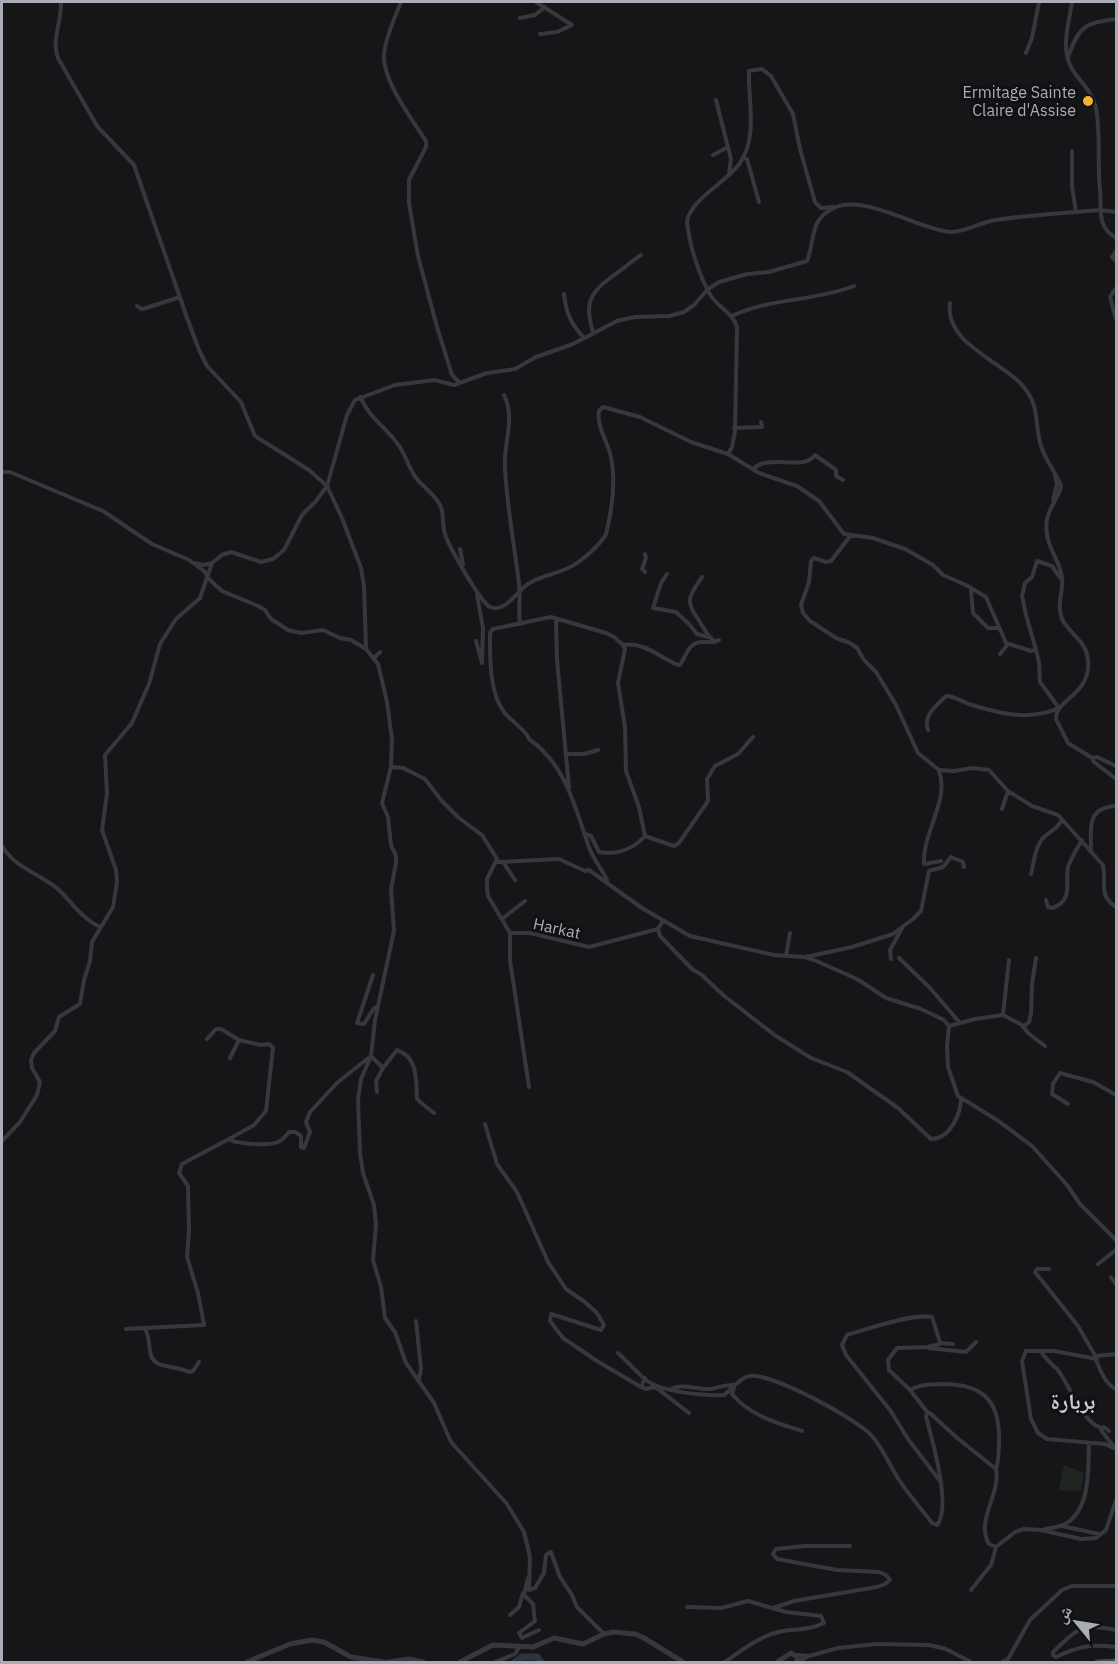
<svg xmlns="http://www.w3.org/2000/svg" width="1118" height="1664" font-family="'IBM Plex Sans','Noto Naskh Arabic',sans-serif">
  <rect width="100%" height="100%" fill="#161618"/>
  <!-- green -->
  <path fill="#1e261f" d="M1064,1465L1084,1473L1081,1491L1059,1490Z"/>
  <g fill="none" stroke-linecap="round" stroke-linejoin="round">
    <!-- river -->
    <path stroke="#2c353c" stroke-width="7" d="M515,1662L522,1657H537L541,1662"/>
    <!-- minor -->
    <path stroke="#37383d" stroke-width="4" d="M61,2C62,20 51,41 58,58L97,126L134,165L186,315L199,350L207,366L241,402L255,436L309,470L327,486L342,518L361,568L364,586L366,648
      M401,2C396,14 384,42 384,55C382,80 413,121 426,141V147L409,180V203L418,256L437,327L452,375L459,382
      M536,2L572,25L557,32L540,34
      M1072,2C1069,23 1060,49 1072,69C1080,82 1092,91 1096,108C1101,135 1097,163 1100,190C1102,212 1096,225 1116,238
      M520,18L535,15L545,7
      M1026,53L1032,38L1039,2
      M1068,57C1079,26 1085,23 1116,19
      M716,100L731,159L729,173
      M1072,151V187L1076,212
      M713,155L728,147
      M742,158L747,159L759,202
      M1116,251L1112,257L1116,261
      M1116,288L1110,297L1116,319
      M564,294C566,313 571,324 584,338
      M950,303C944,343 1001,361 1022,385C1042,407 1033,425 1042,449C1047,462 1056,473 1061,486C1059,498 1049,507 1047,519C1043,545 1059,557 1062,577C1064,591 1056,605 1062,619C1070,635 1087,641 1088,661C1091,695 1055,699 1056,719L1068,743L1092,758L1094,762L1116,779
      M137,306L141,309L146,308L180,297
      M732,316C770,298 815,301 854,286
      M593,332C585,306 588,294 610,278C621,271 630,262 641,255
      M504,395C516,418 503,444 505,468C507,507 514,544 519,583C521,597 518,610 520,624
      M360,397C370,418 384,426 397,443C406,454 408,468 417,479C424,488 437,496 441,507C444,515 442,525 445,534C448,545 481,603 490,607C503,613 515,595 523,588C538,574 561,575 577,563C588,555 600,545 606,534C612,510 616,481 611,457C608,442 596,426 599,411L603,407L640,417L691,442L728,454L759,473L797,486L819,501L844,534L873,538L905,549L933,565L943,575L966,585L986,597L1006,643L1031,651L1036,650L1039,662L1040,682L1059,708C1030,721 1001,714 972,705C963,703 956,696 946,696C936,706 923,715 928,730
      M734,428L762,427L761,422
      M728,454L732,447L735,431L737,327C733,313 719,308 711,296C699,276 689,244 687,221C692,198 727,182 740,163C758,136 748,101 749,71L762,69L771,76L793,114L800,149L815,202L821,208L833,207
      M753,469C769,453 803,472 815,455L836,470V476L843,480
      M2,472H10L103,511L152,544L189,560L204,571L210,580L222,591L258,606L265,610L271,619L288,630L301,633L323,630L340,638L351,640L366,649L378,664L387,702L392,740L391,767L382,803L388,817L391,845L396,856V863L391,889L394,931L375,1020L371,1056L361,1079L358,1100L360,1153L363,1173L374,1205L376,1225L373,1260L381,1287L385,1318L395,1332L406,1363L434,1403L451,1442L507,1504L524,1532L530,1557L529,1590L535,1588L544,1573L546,1555L551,1552L560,1577L572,1595L577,1607L604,1634
      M1053,500L1057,484L1055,475
      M851,535L831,561L826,562L814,558L811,561L809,582L801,605L803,613L810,621L836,638L850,643L857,648L864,660L876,672L896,705L918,753L939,770L954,771L973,768L989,770L1008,791L1032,806L1058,815L1103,865C1107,883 1097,894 1116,907
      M460,549L463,564
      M194,563L204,565L212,563
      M645,572L642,569L646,558L645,554
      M667,574L661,583L653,608L676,612L689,624L697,634L708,637
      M702,577C690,595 684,600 698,619C704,628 706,635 715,642
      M971,590L973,613L988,628H999
      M556,619L557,660L569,787
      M476,641L482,663L483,628L477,595
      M1036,650L1026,615L1022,596L1025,583L1032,577L1037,561L1052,566L1061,579
      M1000,654L1008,644
      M374,658L380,652
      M566,754H584L598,750
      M1092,758L1097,757L1116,766
      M391,767L403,768L425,779L441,800L459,818L482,835L497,859
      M939,771C950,800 922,833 924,864L941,861
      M1002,809L1008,791
      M585,834L591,836L599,852C617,855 633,849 645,836L639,807L626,771L625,727L618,683L625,649L623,645
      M645,836L674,846L679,843L708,801L707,779L715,766L738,754L753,737
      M2,846C15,868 40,874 58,889C72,902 82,919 100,927
      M1091,851C1091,828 1086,808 1116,806
      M503,862L515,880
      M1031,874C1034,863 1035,846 1044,837C1051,831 1057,829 1062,820
      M607,880C602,869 593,859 589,847C574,806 567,766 529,739C527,731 511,721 504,712C489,692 490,657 490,633L493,629L551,617L606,633L614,637L623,645C644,641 660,658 678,665H680C687,654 689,641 704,642C711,642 714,643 719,640
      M1046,900L1048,907L1052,908C1074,901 1065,882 1068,867C1071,858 1077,849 1082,840
      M502,919L525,901
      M658,929L660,936L692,969L702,975L723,995L776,1036L811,1058L847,1072L898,1108L931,1139C950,1139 960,1115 961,1100
      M510,933H530L589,947L658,929L663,921
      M786,956L790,933
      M806,957L852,947L893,934L913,919L921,911L929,871L943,867L951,857L963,862L964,867
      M899,958L930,988L960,1023
      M891,959L890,950L902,928
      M373,975L357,1023L364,1024L374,1008L378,1006
      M1003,1015L1009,960
      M949,1026L947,1046L948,1067L958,1096L997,1120L1032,1146L1067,1185L1080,1204L1116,1240
      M949,1026L975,1019L1003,1015L1022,1025L1028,1033L1045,1046
      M1023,1027L1029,1022L1031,1013L1032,984L1036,958
      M207,1039L216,1029H221L239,1040
      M529,1087L510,960V933L488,896L487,888V879L497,859L498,862L559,859L585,871L589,870L642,908L690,936L774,955L805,957L814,960L857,979L886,998L921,1009L944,1020L949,1026
      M377,1092L376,1081L383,1068
      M1068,1104L1052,1094L1053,1084L1060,1073L1093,1082L1116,1095
      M485,1124L497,1164L517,1192L548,1262L566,1289L585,1302L597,1313L604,1325L601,1330L551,1314L550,1321L563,1338L597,1361L641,1387L645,1378
      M229,1139L254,1125L266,1111L273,1048L269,1044L260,1045L239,1040L230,1058
      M2,1141L20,1122L37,1095L40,1082L32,1068L31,1060L34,1053L55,1031L59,1017L80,1004L84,980L90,961L92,942L113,907L117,882L116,870L102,830L107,794L105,755L132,723L149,684L160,644L176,619L200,598L212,563L222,555L231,552L261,562L273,559L284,550L302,515L316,501L327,486L347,415L355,400L395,385L435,380L454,385L487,373L515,369L536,357L573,344L617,321L635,317L669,316L684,312L694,305L708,289L719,282L747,274L769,272L807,261C816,239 808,219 836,207C866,195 921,230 951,232C963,233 982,222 995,220C1028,215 1067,213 1100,210L1116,212
      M1098,1264L1116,1250
      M1049,1269H1037L1035,1272L1078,1326L1097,1359L1054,1351H1026L1022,1361L1031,1419L1038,1433L1047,1439L1105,1444L1116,1449
      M1111,1277L1116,1284
      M416,1321L421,1369L419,1379
      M126,1329L144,1328
      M940,1343L953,1344
      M928,1348L966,1352L976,1342
      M1041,1351C1045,1359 1051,1363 1057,1369C1069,1383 1082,1424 1102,1428
      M618,1353C628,1362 636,1372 646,1380C661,1392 705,1396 724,1395C731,1390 741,1377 749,1376C771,1372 857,1419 872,1436C882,1447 888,1462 896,1475C906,1492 920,1507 932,1523L937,1525C952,1507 932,1439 926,1417L927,1413H930L956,1437L996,1469C1001,1494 975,1521 989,1544L996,1547L1015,1532L1024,1529L1041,1530L1081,1539L1096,1538L1106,1530L1116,1500
      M1096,1356L1116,1354
      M1096,1360C1101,1371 1104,1383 1116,1389
      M199,1362L193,1371L189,1372C179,1367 167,1368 157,1363C145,1356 153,1338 144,1328L204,1325L198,1293L187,1257L189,1231L188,1186L179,1173L182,1164L229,1139C235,1144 270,1146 278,1142C282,1140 286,1136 289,1132H295L301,1136V1147L304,1148L310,1132L306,1122L310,1112L338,1082L371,1056L383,1068L397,1050C418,1057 416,1080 417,1098L420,1102L434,1113
      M641,1387L646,1389L654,1387L658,1389L689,1413
      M734,1388L732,1394C749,1415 777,1423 802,1431
      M670,1390C681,1382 697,1390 710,1389C719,1388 726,1384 735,1385
      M910,1390L928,1413
      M1109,1431L1104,1427L1101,1430L1114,1447
      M940,1481L908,1439L890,1410L846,1355L842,1345L847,1335C866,1329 914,1313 932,1317L940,1342L939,1344L928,1347L897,1348L888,1360L889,1370L910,1390C921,1384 933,1384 946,1384C985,1385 1000,1403 999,1441C999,1450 999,1460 996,1469
      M1062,1526L1099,1534
      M1045,1529C1052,1528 1061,1527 1067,1523C1091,1507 1088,1468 1089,1443
      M528,1578L524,1595L533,1604L535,1621L519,1633L522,1638L539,1630
      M971,1590L991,1565L996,1547
      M687,1607L721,1608L748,1601L786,1612L821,1616L824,1623C810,1630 797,1629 783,1631C761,1635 742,1650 725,1662
      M773,1608L794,1601L877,1587L885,1584L890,1580L886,1575L879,1572L837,1570L777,1559L773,1554L776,1549L804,1546H850
      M510,1615L519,1607L523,1593
      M1116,1630C1082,1623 1078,1628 1053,1652V1655L1056,1657C1079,1646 1091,1644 1116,1647
      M797,1655L809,1656L797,1662
      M809,1656L838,1648L877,1644L929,1645L946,1649L971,1662
      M495,1662L515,1654L520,1646
      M1002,1662L1008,1659L1030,1620L1062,1590L1072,1586H1116"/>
    <!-- tertiary -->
    <path stroke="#37383d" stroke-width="5" d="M247,1662L290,1644L312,1640L324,1642L351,1657L384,1662
      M388,1662L409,1659L423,1662
      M460,1662L493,1645L533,1647L554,1638L583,1644L604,1634L613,1632L635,1634L644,1638L683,1662
      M777,1662L791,1653L797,1657V1662"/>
    <!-- secondary -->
    <path stroke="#45474d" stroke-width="5" d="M1097,1662L1116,1661"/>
  </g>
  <!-- markers -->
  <circle fill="#f2b134" stroke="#111113" stroke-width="2" cx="1088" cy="101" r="6"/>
  <g text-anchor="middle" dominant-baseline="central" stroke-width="6" stroke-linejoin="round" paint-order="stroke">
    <!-- poi labels -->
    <g font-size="16" fill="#a8adb8" stroke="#111113" text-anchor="end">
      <text x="1076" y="92">Ermitage Sainte<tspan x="1076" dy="18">Claire d'Assise</tspan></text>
    </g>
    <!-- street labels -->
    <g font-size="16" fill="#a8adb8" stroke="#111113">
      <text transform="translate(557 928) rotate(12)">Harkat</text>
    </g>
    <!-- district labels -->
    <g font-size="22" font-weight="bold" fill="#c9ccd4" stroke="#111113">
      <text x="1073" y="1400">بربارة</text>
    </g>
  </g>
  <!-- border -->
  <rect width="1118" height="1664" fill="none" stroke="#a8adb8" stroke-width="6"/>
  <!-- north arrow -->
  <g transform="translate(1076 1622) rotate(300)" stroke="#111113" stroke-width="4.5" paint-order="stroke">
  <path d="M0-4.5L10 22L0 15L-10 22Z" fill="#a8adb8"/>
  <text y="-9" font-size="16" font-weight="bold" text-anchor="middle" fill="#a8adb8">ش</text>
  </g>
</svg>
